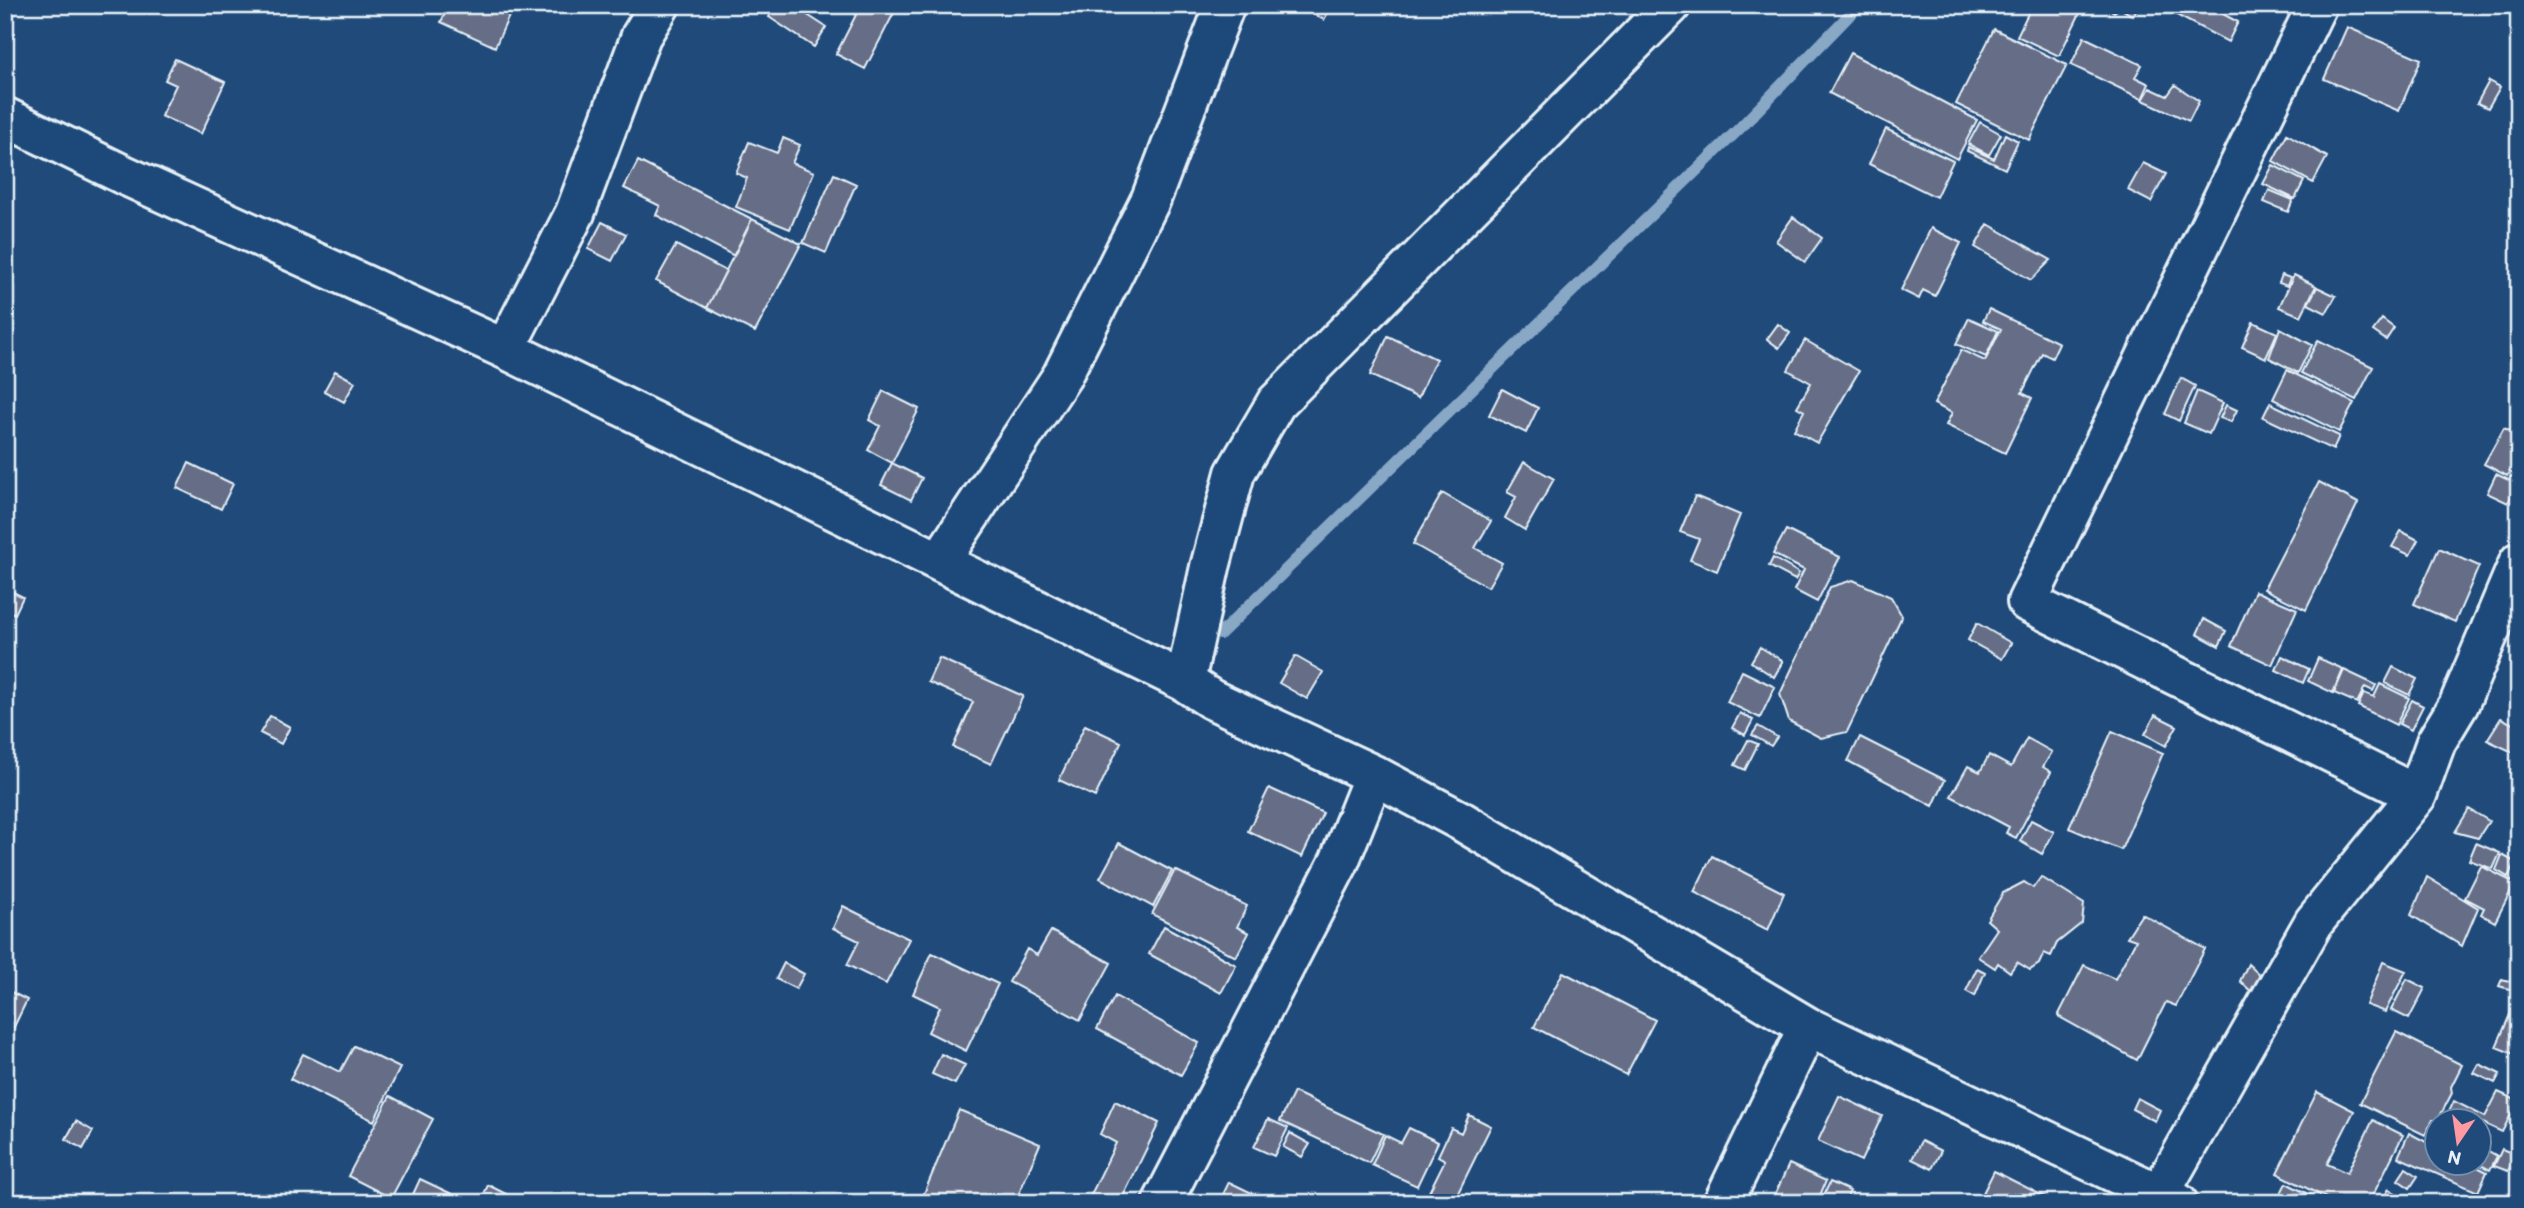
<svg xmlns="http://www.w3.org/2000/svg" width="2524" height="1208" font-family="Itim,sans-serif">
  <rect width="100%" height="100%" fill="#1f4a7a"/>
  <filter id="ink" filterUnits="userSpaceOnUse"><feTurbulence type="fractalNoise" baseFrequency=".0143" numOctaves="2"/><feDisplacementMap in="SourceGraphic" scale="14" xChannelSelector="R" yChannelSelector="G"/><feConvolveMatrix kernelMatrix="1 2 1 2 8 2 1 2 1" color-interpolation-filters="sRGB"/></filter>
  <g filter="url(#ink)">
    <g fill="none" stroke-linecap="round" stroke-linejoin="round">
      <!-- stream -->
      <path stroke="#89a8c6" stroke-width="12" d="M1220,634L1740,128L1859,5"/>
    </g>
    <!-- building -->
    <path fill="#666e87" stroke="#e8f1f8" stroke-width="2" d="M449,5H514L495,47L441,22Z
      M777,5H792L826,27L814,47L769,17Z
      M861,5H898L865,69L836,54Z
      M1296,5H1332L1324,20Z
      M2032,5H2084L2059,56L2017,36Z
      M2103,5H2139L2133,16L2120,8L2114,12Z
      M2167,5H2206L2238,22L2228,42L2165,9Z
      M2347,27L2421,59L2399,111L2324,79Z
      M1994,29L2067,65L2029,140L1956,104Z
      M2084,37L2142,65L2135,77L2149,84L2142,99L2071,65Z
      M1850,53L1977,120L1957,159L1829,93Z
      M175,59L225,82L201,134L161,116L176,85L165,80Z
      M2489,81L2500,87L2488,108L2477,103Z
      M2175,85L2199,101L2189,121L2143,100L2150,88L2167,96Z
      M1980,122L2001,134L1989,155L1968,144Z
      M1886,129L1953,161L1936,197L1869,164Z
      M2005,134L2018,141L2005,169L1967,151L1968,147L1994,159Z
      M2287,134L2327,157L2313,183L2273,161Z
      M783,138L800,145L792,163L814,172L790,229L736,207L747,178L736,173L749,142L777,153Z
      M2519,140V159L2511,155Z
      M638,161L752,219L734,256L656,215L660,206L624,188Z
      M2143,163L2166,174L2151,202L2128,190Z
      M2273,165L2304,181L2295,199L2263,184Z
      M834,174L856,184L826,253L803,243Z
      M2269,190L2293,200L2288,212L2264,202Z
      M1793,217L1822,238L1805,262L1776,241Z
      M752,219L801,244L755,332L707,308Z
      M602,222L626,234L612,261L588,249Z
      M1988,224L2051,260L2031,280L1975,247Z
      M1931,228L1961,243L1935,296L1923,290L1919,299L1901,290Z
      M676,245L726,271L707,308L656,281Z
      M2282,275L2290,278L2287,286L2279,283Z
      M2294,275L2316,286L2301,316L2279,307Z
      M2317,287L2336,296L2326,313L2308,304Z
      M1989,309L2059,343L2052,358L2042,353L2022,393L2032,398L2005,453L1946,425L1952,413L1934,404L1961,350L1985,361L2001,329L1983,321Z
      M1969,318L1998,331L1986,357L1956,344Z
      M2382,319L2394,328L2386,340L2373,331Z
      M2253,322L2277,333L2266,358L2242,347Z
      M1778,324L1790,333L1779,348L1767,339Z
      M2280,328L2312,345L2298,373L2269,358Z
      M1388,336L1436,359L1418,398L1370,375Z
      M1805,340L1859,371L1817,443L1794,430L1804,411L1797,407L1811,383L1788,370Z
      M2318,340L2373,367L2356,400L2301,373Z
      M2287,370L2354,403L2339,432L2273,399Z
      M335,371L355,382L344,402L324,391Z
      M2181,378L2195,386L2179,421L2165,414Z
      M1502,389L1538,408L1526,433L1489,415Z
      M883,391L919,409L892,463L868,450L880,426L869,420Z
      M2197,391L2223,403L2209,434L2184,423Z
      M2270,403L2339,436L2333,450L2263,417Z
      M2226,405L2237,410L2231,422L2220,418Z
      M5,406L12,409L5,423Z
      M2504,428L2519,435V451L2507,476L2484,464Z
      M1524,462L1554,479L1525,530L1505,518L1516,497L1507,492Z
      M189,463L233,484L221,509L177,488Z
      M892,463L922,478L911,500L881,485Z
      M2496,474L2517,484L2508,503L2487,493Z
      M2319,482L2358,503L2306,610L2264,589Z
      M1442,493L1491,521L1475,548L1502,563L1488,587L1413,544Z
      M1695,496L1740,515L1717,571L1690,560L1699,539L1680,532Z
      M1786,530L1840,557L1817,602L1794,590L1804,570L1773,554Z
      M2401,531L2418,540L2410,555L2392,547Z
      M2439,548L2479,566L2455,622L2414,604Z
      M1773,558L1799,573L1795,580L1769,566Z
      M1853,580L1891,597L1902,616L1847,732L1821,738L1789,721L1780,694L1830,587Z
      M5,588L23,597L15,614L5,610Z
      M2255,591L2297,609L2272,665L2231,646Z
      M2204,619L2226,631L2219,646L2197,634Z
      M1977,623L2011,643L2002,659L1968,640Z
      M1760,647L1783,661L1774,677L1751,662Z
      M1295,656L1323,672L1307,699L1279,683Z
      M2282,656L2309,669L2303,683L2276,670Z
      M939,658L1023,696L991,764L953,747L973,702L928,682Z
      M2318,658L2343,669L2333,693L2308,681Z
      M2393,667L2417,679L2409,695L2385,683Z
      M2344,670L2376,685L2373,691L2365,687L2357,703L2334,693Z
      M1742,671L1775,687L1760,718L1727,702Z
      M2380,684L2409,698L2396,725L2358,706L2364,693L2374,697Z
      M2412,700L2423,706L2411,730L2399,724Z
      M1740,713L1753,720L1745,735L1732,728Z
      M2155,715L2177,726L2166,746L2145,734Z
      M270,716L290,727L281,744L260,733Z
      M2501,718L2519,727V755L2487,740Z
      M1085,725L1121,742L1095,797L1059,780Z
      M1758,726L1777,737L1771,746L1752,735Z
      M2112,731L2163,753L2121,850L2069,828Z
      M1860,737L1945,780L1933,806L1848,761Z
      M2027,738L2052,752L2043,767L2051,772L2016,838L2006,833L2009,827L1951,796L1968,766L1980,772L1989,755L2011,767Z
      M1748,740L1758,744L1745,770L1735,765Z
      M1269,788L1323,813L1302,857L1248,831Z
      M2469,809L2489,821L2478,838L2455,832Z
      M2031,820L2054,832L2042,854L2020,841Z
      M1119,843L1172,871L1153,907L1100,878Z
      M2476,843L2500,853L2493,869L2469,860Z
      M2502,855L2515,862L2508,877L2496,870Z
      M1712,856L1784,893L1768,930L1694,892Z
      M2481,866L2515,883L2495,922L2481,914L2484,908L2465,898Z
      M1175,870L1247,906L1237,927L1249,933L1236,957L1152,914Z
      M2041,877L2084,904L2082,923L2057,943L2051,956L2044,953L2039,964L2030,970L2017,962L2010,972L1998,963L1995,968L1978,957L1997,929L1987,920L2003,893L2024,882L2033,888Z
      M2427,877L2478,908L2462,946L2411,915Z
      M843,906L909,939L886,984L847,965L859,941L833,928Z
      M2142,914L2205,949L2176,1006L2166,1002L2137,1060L2058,1016L2084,965L2115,979L2136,940L2127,937Z
      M1164,926L1236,965L1221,993L1149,954Z
      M1051,931L1111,963L1080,1020L1009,982L1027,949L1037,955Z
      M932,953L998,984L966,1051L928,1032L940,1007L913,994Z
      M2383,962L2406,971L2385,1012L2366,1005Z
      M784,963L804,974L796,989L776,979Z
      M2248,964L2265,980L2257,997L2240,981Z
      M1977,968L1985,972L1975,996L1966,991Z
      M1563,972L1655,1020L1626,1075L1534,1027Z
      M2407,979L2425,988L2409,1019L2391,1010Z
      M2502,979L2519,984V992L2499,986Z
      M5,989L27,1000L10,1035L5,1032Z
      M1115,996L1199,1043L1181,1075L1097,1029Z
      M2518,996H2519V1056L2496,1047Z
      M2396,1032L2462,1065L2451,1087L2452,1093L2438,1120H2433L2425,1135L2360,1103Z
      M354,1046L400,1068L374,1121L290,1079L303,1054L340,1072Z
      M941,1054L965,1065L955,1084L932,1074Z
      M2479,1064L2500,1074L2495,1083L2474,1073Z
      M1294,1092L1383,1134L1369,1163L1280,1121Z
      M2317,1092L2354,1111L2327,1164L2347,1173L2373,1120L2403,1135L2369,1203H2336L2277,1173Z
      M2498,1092L2518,1101L2502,1132L2483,1123L2480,1131L2478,1120H2460L2448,1114L2454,1101L2485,1117Z
      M390,1096L433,1119L391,1198L348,1176Z
      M1839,1096L1882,1116L1861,1161L1818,1141Z
      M2137,1098L2160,1110L2155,1121L2132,1109Z
      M1115,1101L1159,1123L1120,1203H1087L1116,1143L1100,1134Z
      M959,1110L1040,1144L1015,1203H920Z
      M1469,1115L1491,1126L1453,1203H1450L1429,1192L1445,1160L1438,1156L1451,1128L1461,1133Z
      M1268,1119L1288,1128L1274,1156L1254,1147Z
      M76,1121L93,1131L83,1149L66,1139Z
      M1409,1128L1438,1142L1417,1186L1372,1165L1385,1135L1401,1143Z
      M2478,1132L2488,1137L2478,1154Z
      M1290,1133L1310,1144L1302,1157L1283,1147Z
      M2409,1133L2436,1147V1162H2468L2487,1172L2478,1192L2398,1157Z
      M1921,1141L1941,1151L1932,1169L1912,1159Z
      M2485,1149L2497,1156L2490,1170L2477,1163Z
      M2502,1149L2516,1155L2508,1171L2494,1166Z
      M1789,1164L1826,1181L1817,1203H1771Z
      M2406,1168L2418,1176L2410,1188L2398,1180Z
      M1994,1171L2053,1201L2052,1203H1978Z
      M420,1179L471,1203H409Z
      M1229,1182L1254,1194L1250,1203H1219Z
      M1830,1182L1850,1191L1845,1203H1820Z
      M2286,1183L2326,1203H2276Z
      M488,1185L510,1196L507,1203H480Z
      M2389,1189L2412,1203H2381Z
      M514,1195L529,1203H510Z
      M2452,1196L2472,1203H2449Z"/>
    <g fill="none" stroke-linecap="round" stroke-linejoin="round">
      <defs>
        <path id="minor" d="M2317,5L2027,602L2417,795
          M5,117L122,174L505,349L1185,682L1211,699L1374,775L1461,821L1808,1027
          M505,349L575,213L641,36L660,5
          M940,561L1062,376L1151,199L1225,5
          M1185,682L1210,567L1235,473L1276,403L1671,5
          M2159,1195L2314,922L2417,795L2436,742L2459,704L2519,562
          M1162,1203L1339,862L1374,775
          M1723,1203L1808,1027L2178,1203"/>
      </defs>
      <!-- minor casing -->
      <use href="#minor" stroke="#e8f1f8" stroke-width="44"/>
      <!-- minor -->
      <use href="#minor" stroke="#1f4a7a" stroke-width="38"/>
    </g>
  </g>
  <!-- margin -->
  <rect width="2524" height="1208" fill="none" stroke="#1f4a7a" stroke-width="28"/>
  <rect x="14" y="14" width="2496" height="1180" fill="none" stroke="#e8f1f8" stroke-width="2.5" filter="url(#ink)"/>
  <!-- north arrow -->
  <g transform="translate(2458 1142) rotate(193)"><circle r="33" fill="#1f4a7a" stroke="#6f8dac" stroke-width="2"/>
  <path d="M0-5L12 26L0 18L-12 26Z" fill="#ff9aa2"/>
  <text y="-10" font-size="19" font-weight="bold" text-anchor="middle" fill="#e8f1f8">N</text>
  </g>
</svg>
